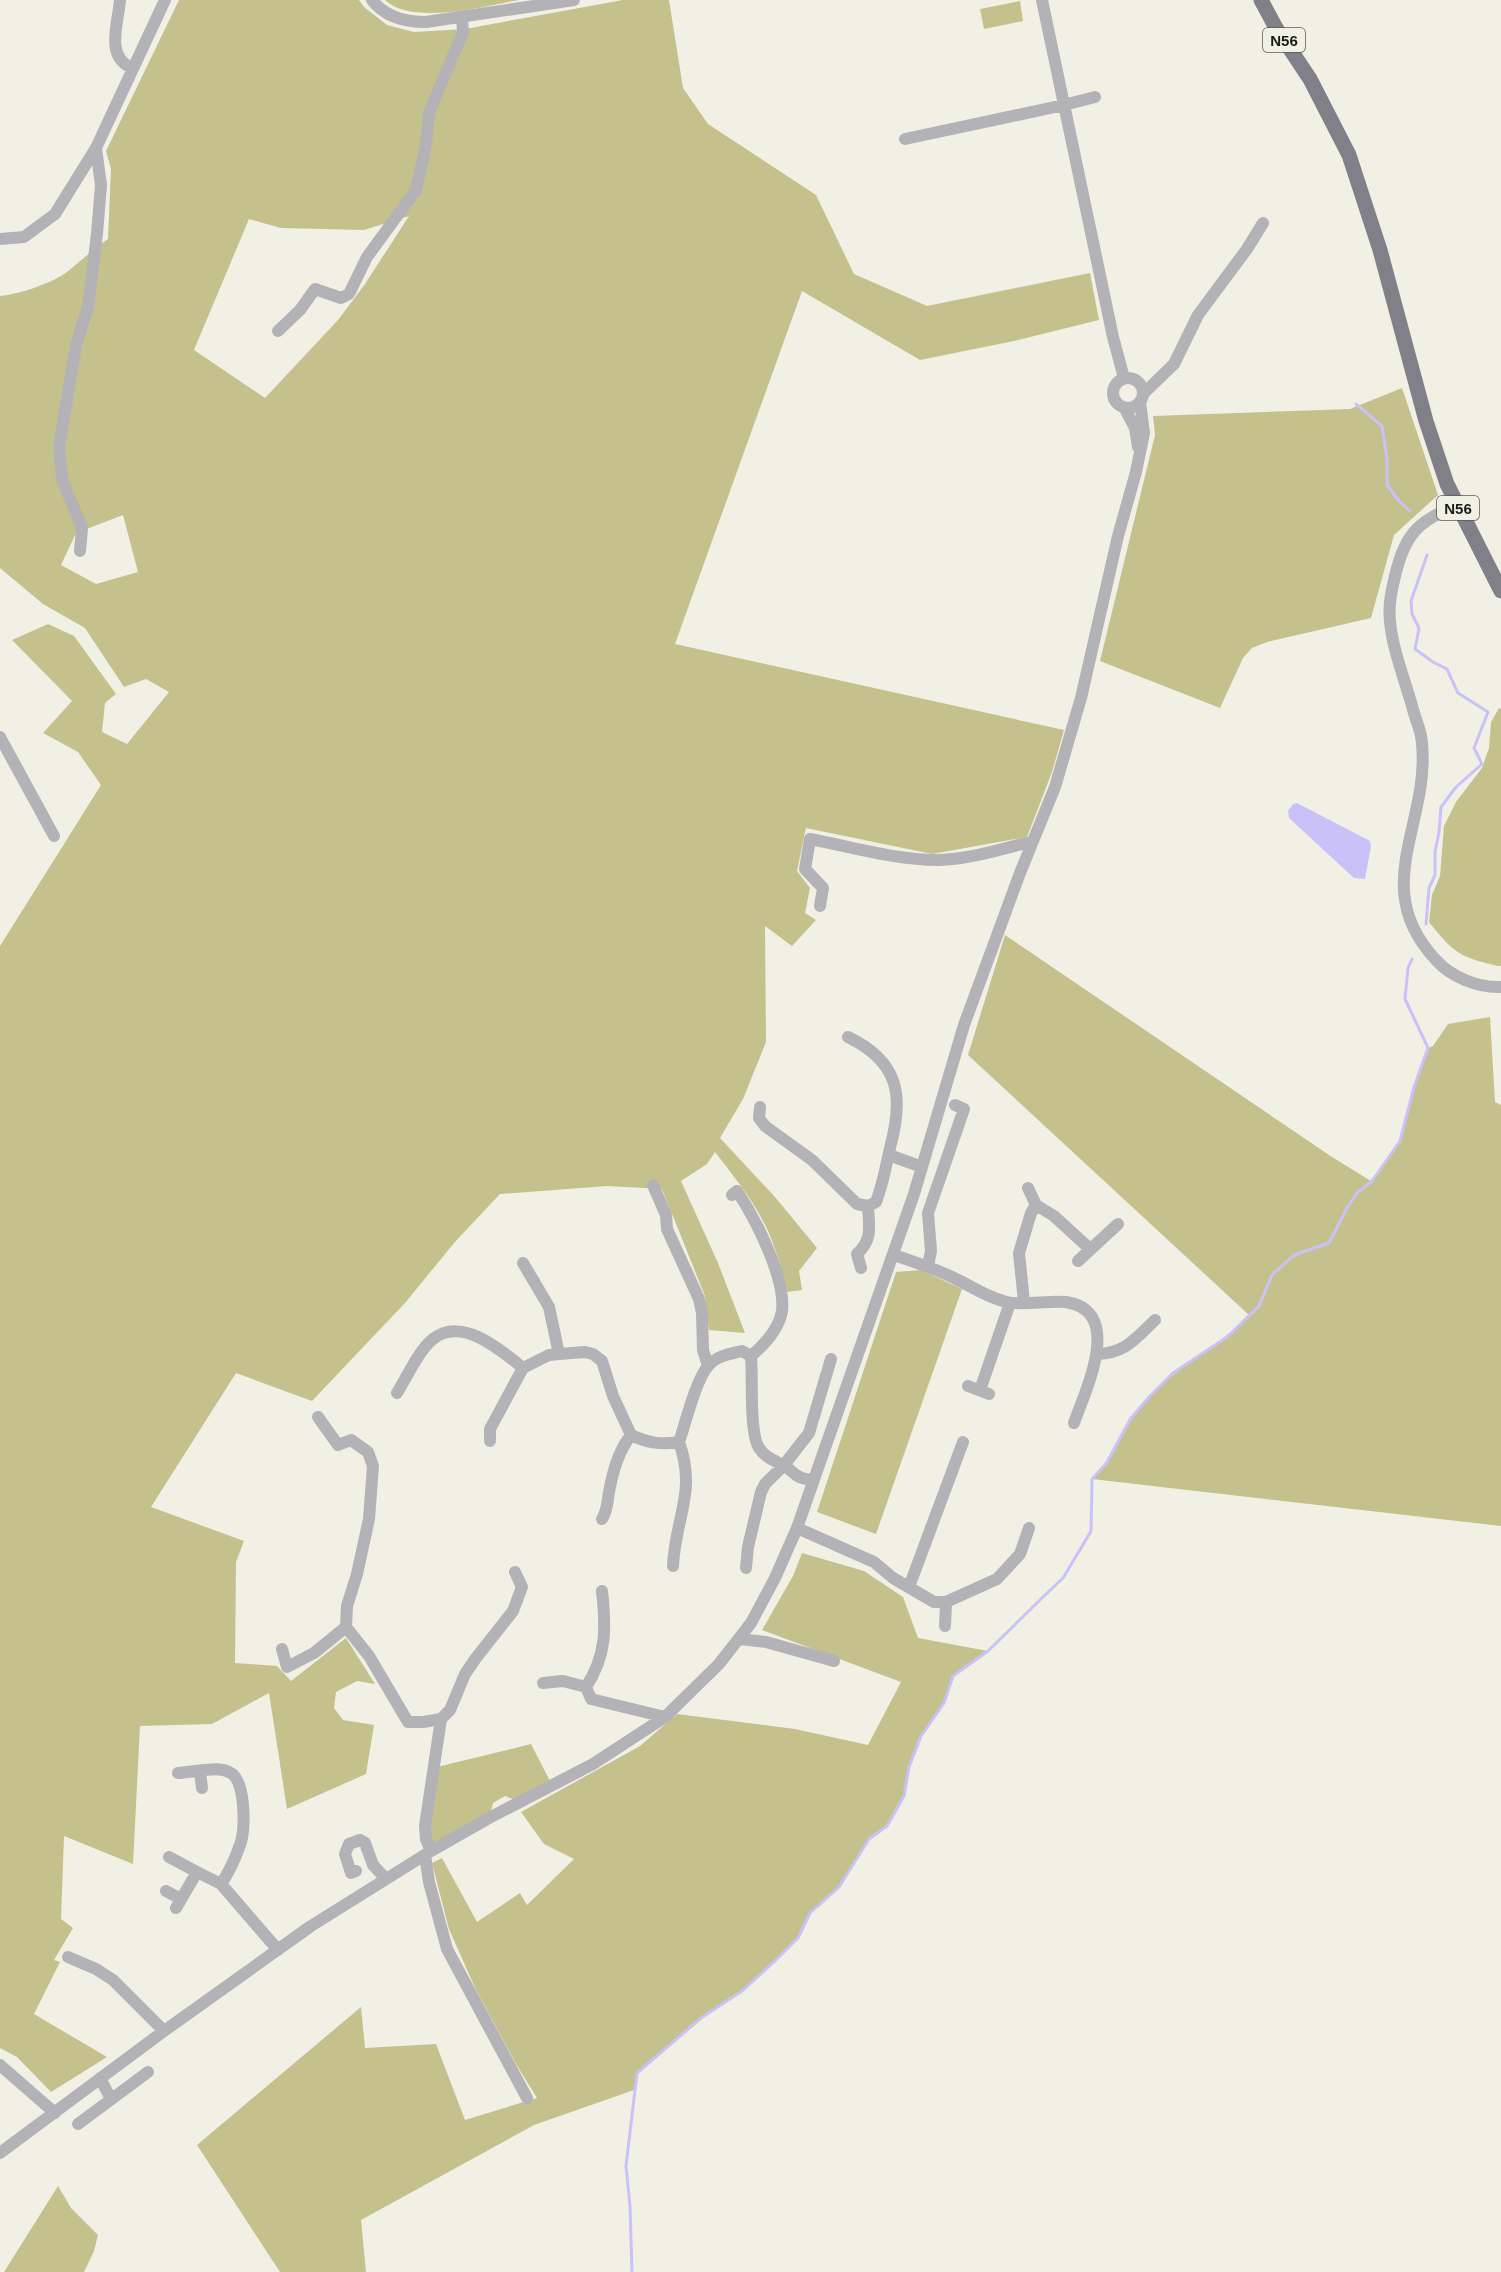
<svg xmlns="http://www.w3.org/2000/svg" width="1501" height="2272" font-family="Arial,sans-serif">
  <rect width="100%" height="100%" fill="#f1f0e5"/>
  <!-- green -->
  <path fill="#c5c18d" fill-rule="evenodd" d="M179,0H359L364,7L387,25L414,32L465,29L623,0H669L683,88L708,124L816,195L854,274L927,306L1090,273L1099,320L1014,341L920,360L802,291L675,644L1064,730L1052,772L1027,837L932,854L806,828L797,871L810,888L805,913L816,920L792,946L765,926L766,1042L743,1099L720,1138L775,1197L817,1248L799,1271L802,1290L787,1292C781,1268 775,1243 763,1221C750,1196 732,1174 715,1152L707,1164L681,1181L718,1263L745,1333L709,1330L705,1296L662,1189L607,1186L500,1194L454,1243L405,1303L312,1401L236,1373L151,1507L244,1541L236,1562L235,1663L277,1666L291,1681L346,1638L375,1684L357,1681L336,1692L334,1708L343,1720L374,1725L366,1774L287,1809L269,1693L212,1724L140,1726L133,1864L64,1836L61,1919L73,1928L54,1960L60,1962L34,2014L107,2057L51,2092L17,2057L0,2048V946L101,785L78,752L43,733L72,701L12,640L48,624L74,636L116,694L105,703L102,732L127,744L169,692L146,679L124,687L85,628L43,604L0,568V296C20,294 50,284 67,272C81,261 93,249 108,239L111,169L106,151ZM409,216L365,284L338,320L265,398L194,350L249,219L281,228L364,230ZM123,515L138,572L96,584L61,565L76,533Z
    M385,0H519C484,6 413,26 385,0Z
    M1020,1L1023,21L984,29L980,9Z
    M1402,388L1438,495L1394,535L1371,618L1267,642L1252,648L1243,658L1220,708L1100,661L1155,435L1153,416L1350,409Z
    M1499,708L1501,709V966H1498C1459,957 1454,953 1429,922L1432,895L1440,876L1444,826L1456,802L1482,768L1489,748L1491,722Z
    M1005,935L1332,1157L1371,1181L1401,1141L1414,1087L1428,1048L1433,1046L1448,1024L1490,1017L1495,1102L1501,1105V1526L1092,1479C1117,1453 1127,1418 1153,1393C1182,1363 1221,1345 1249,1315L968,1055Z
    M921,1270L962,1289L876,1534L817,1512L896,1272Z
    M802,1553L864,1571L903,1597L918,1638L988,1651L953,1676L944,1703L921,1736L909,1767L904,1796L887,1826L869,1839L839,1887L810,1913L798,1938L742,1991L701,2018L637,2073L634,2090L534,2125L361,2220L366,2272H280L197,2145L361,2007L365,2048L436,2044L465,2120L537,2098L516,2064L476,1990L449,1929L432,1863L442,1858L477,1922L520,1893L527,1905L574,1859L544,1844L521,1812L640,1746L677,1714L795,1729L868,1745L901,1682L762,1630L793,1576Z
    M531,1744L550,1781L513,1799L505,1796L493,1803L491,1811L434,1843C421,1828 434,1785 437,1767Z
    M58,2186L71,2208L98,2235L94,2251L84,2272H4Z"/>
  <!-- water -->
  <path fill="#cac1f8" d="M1297,803L1370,841L1371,846L1365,879L1354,878L1289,818L1288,811L1293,804Z"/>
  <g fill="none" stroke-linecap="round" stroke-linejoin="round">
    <!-- stream -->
    <path stroke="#cac1f8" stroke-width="3" d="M1356,404L1382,426L1387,459V485L1399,501L1410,511
      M1426,924L1429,888L1435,875V852L1439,832L1441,807L1456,787L1482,764L1474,748L1488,712L1458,693L1447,669L1433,662L1415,649L1419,628L1412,614L1411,601L1427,555
      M632,2272L630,2206L626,2166L637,2073L701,2018L742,1991L776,1960L798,1938L810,1913L839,1887L869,1839L887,1826L904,1796L909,1767L921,1736L944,1703L953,1676L988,1651L1043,1597L1063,1578L1081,1548L1091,1531L1092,1479L1106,1464L1131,1418L1151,1395L1173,1373L1227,1337L1259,1306L1272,1275L1294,1255L1329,1243L1347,1208L1357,1193L1372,1181L1400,1141L1414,1087L1428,1048L1405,999L1408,968L1412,959"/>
    <!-- minor -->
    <path stroke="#b3b2b7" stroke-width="12" d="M120,0C118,24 105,57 132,68
      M372,0C385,17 406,22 426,22L574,0
      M1042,0L1113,337L1124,378
      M905,139L1064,105L1095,97
      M0,239L24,237L55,214L96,148L165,0
      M278,331L300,310L315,289L341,298L349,294L367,257L416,190L426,144L429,113L463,32L462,17
      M1113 393a15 15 0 1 1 30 0a15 15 0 1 1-30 0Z
      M1143,394L1174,364L1198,315L1247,249L1263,223
      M1124,407L1135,428L1138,447
      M1456,505C1420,521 1406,532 1396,572C1392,588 1388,605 1390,621C1392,649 1407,686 1414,713C1417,723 1422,734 1422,744C1430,824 1368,888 1436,960C1451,977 1478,988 1501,987
      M80,551L82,528L62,479L59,447L76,345L88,307L97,234L101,185L96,148
      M0,737L54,836
      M820,906L823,888L805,869L810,839C852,847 895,860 938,860C970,859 1002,849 1033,841
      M760,1107L759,1118L765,1126L812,1160L857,1204L868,1206L876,1202C883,1184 886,1166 890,1148C904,1097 900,1062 848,1037
      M889,1155L922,1167
      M653,1185L666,1215L667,1229L699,1299L702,1313L703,1350L708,1366
      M1028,1188L1036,1205L1054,1216L1090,1249
      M732,1195L737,1191C755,1218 786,1278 782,1311C779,1329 764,1345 751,1356
      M894,1255C914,1262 934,1268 954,1278C971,1286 988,1298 1007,1302C1026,1306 1047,1300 1066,1302C1125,1311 1085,1391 1074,1423
      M1078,1261L1118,1224
      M523,1263L549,1307L559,1354L549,1355L523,1368
      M928,1266L931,1251L928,1213L964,1109L955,1105
      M861,1268L857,1254C873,1239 869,1227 868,1206
      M1024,1302L1019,1253L1031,1213L1036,1205
      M559,1354L585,1352L593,1354L602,1361L613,1396L631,1435C618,1452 613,1471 609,1492C607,1503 608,1509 602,1519
      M1097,1354C1126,1353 1136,1338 1155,1320
      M968,1386L989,1394
      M980,1390L1010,1303
      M397,1393C407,1377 419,1350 433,1339C462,1316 501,1350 523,1368L490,1429V1441
      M318,1417L338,1445L351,1440L368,1452L373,1466L369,1519L357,1574L347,1606L346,1627L369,1656L408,1722H423L441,1719L425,1826L426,1839L431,1851
      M631,1435C648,1443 661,1445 679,1442C697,1492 675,1518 673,1566
      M679,1442C686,1422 695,1382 708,1366C716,1356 730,1354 742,1351L751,1356C753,1379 749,1432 759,1448C765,1457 773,1460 781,1464C798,1473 792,1478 814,1480
      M797,1528L874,1562L893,1578L934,1602H946L997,1579L1020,1554L1029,1528
      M746,1568L748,1547L761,1492L765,1484L784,1465L809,1433L831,1359
      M909,1587L963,1442
      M602,1591C606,1627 607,1655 586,1687L591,1699L665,1717
      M945,1626L946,1602
      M739,1639L766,1642L834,1661
      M282,1649L287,1667L314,1653L346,1627
      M543,1683L563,1681L586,1687
      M441,1719L450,1710L465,1674L476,1658L513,1611L522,1587L515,1572
      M200,1772L202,1788
      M178,1773C193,1772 216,1766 229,1772C246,1779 245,1827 241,1842C236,1857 230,1871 221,1884
      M425,1855L429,1882L447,1949L527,2098
      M169,1857L197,1872L176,1908
      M356,1871L351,1873L345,1854L349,1844L360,1840L365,1843L373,1865L386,1879
      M197,1872L221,1884L278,1950
      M166,1891L181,1899
      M68,1957L96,1969L113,1980L164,2031
      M0,2065L55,2113
      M100,2078L111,2099
      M78,2124L148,2072
      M0,2153L164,2031L311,1926L431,1851L489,1818L593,1764L665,1717L719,1664L751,1623L775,1578L797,1528L914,1194L964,1025L1020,873L1055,787L1081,698L1118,536L1136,472L1144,433L1140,402"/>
    <!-- major -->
    <path stroke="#818088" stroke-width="15" d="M1261,0L1276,28L1310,79L1349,155L1380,250L1426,421L1447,484L1501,591"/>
  </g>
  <g text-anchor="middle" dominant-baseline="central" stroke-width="6" stroke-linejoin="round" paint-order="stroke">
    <!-- shield labels -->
    <g fill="#f1f0e5" stroke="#5a5a54" stroke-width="1.5">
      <rect x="1263" y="28" width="42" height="24" rx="4.5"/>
      <rect x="1437" y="496" width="42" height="24" rx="4.5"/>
    </g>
    <g font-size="15" font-weight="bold" fill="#1a1a16">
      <text x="1284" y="40">N56</text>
      <text x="1458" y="508">N56</text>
    </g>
  </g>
</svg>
